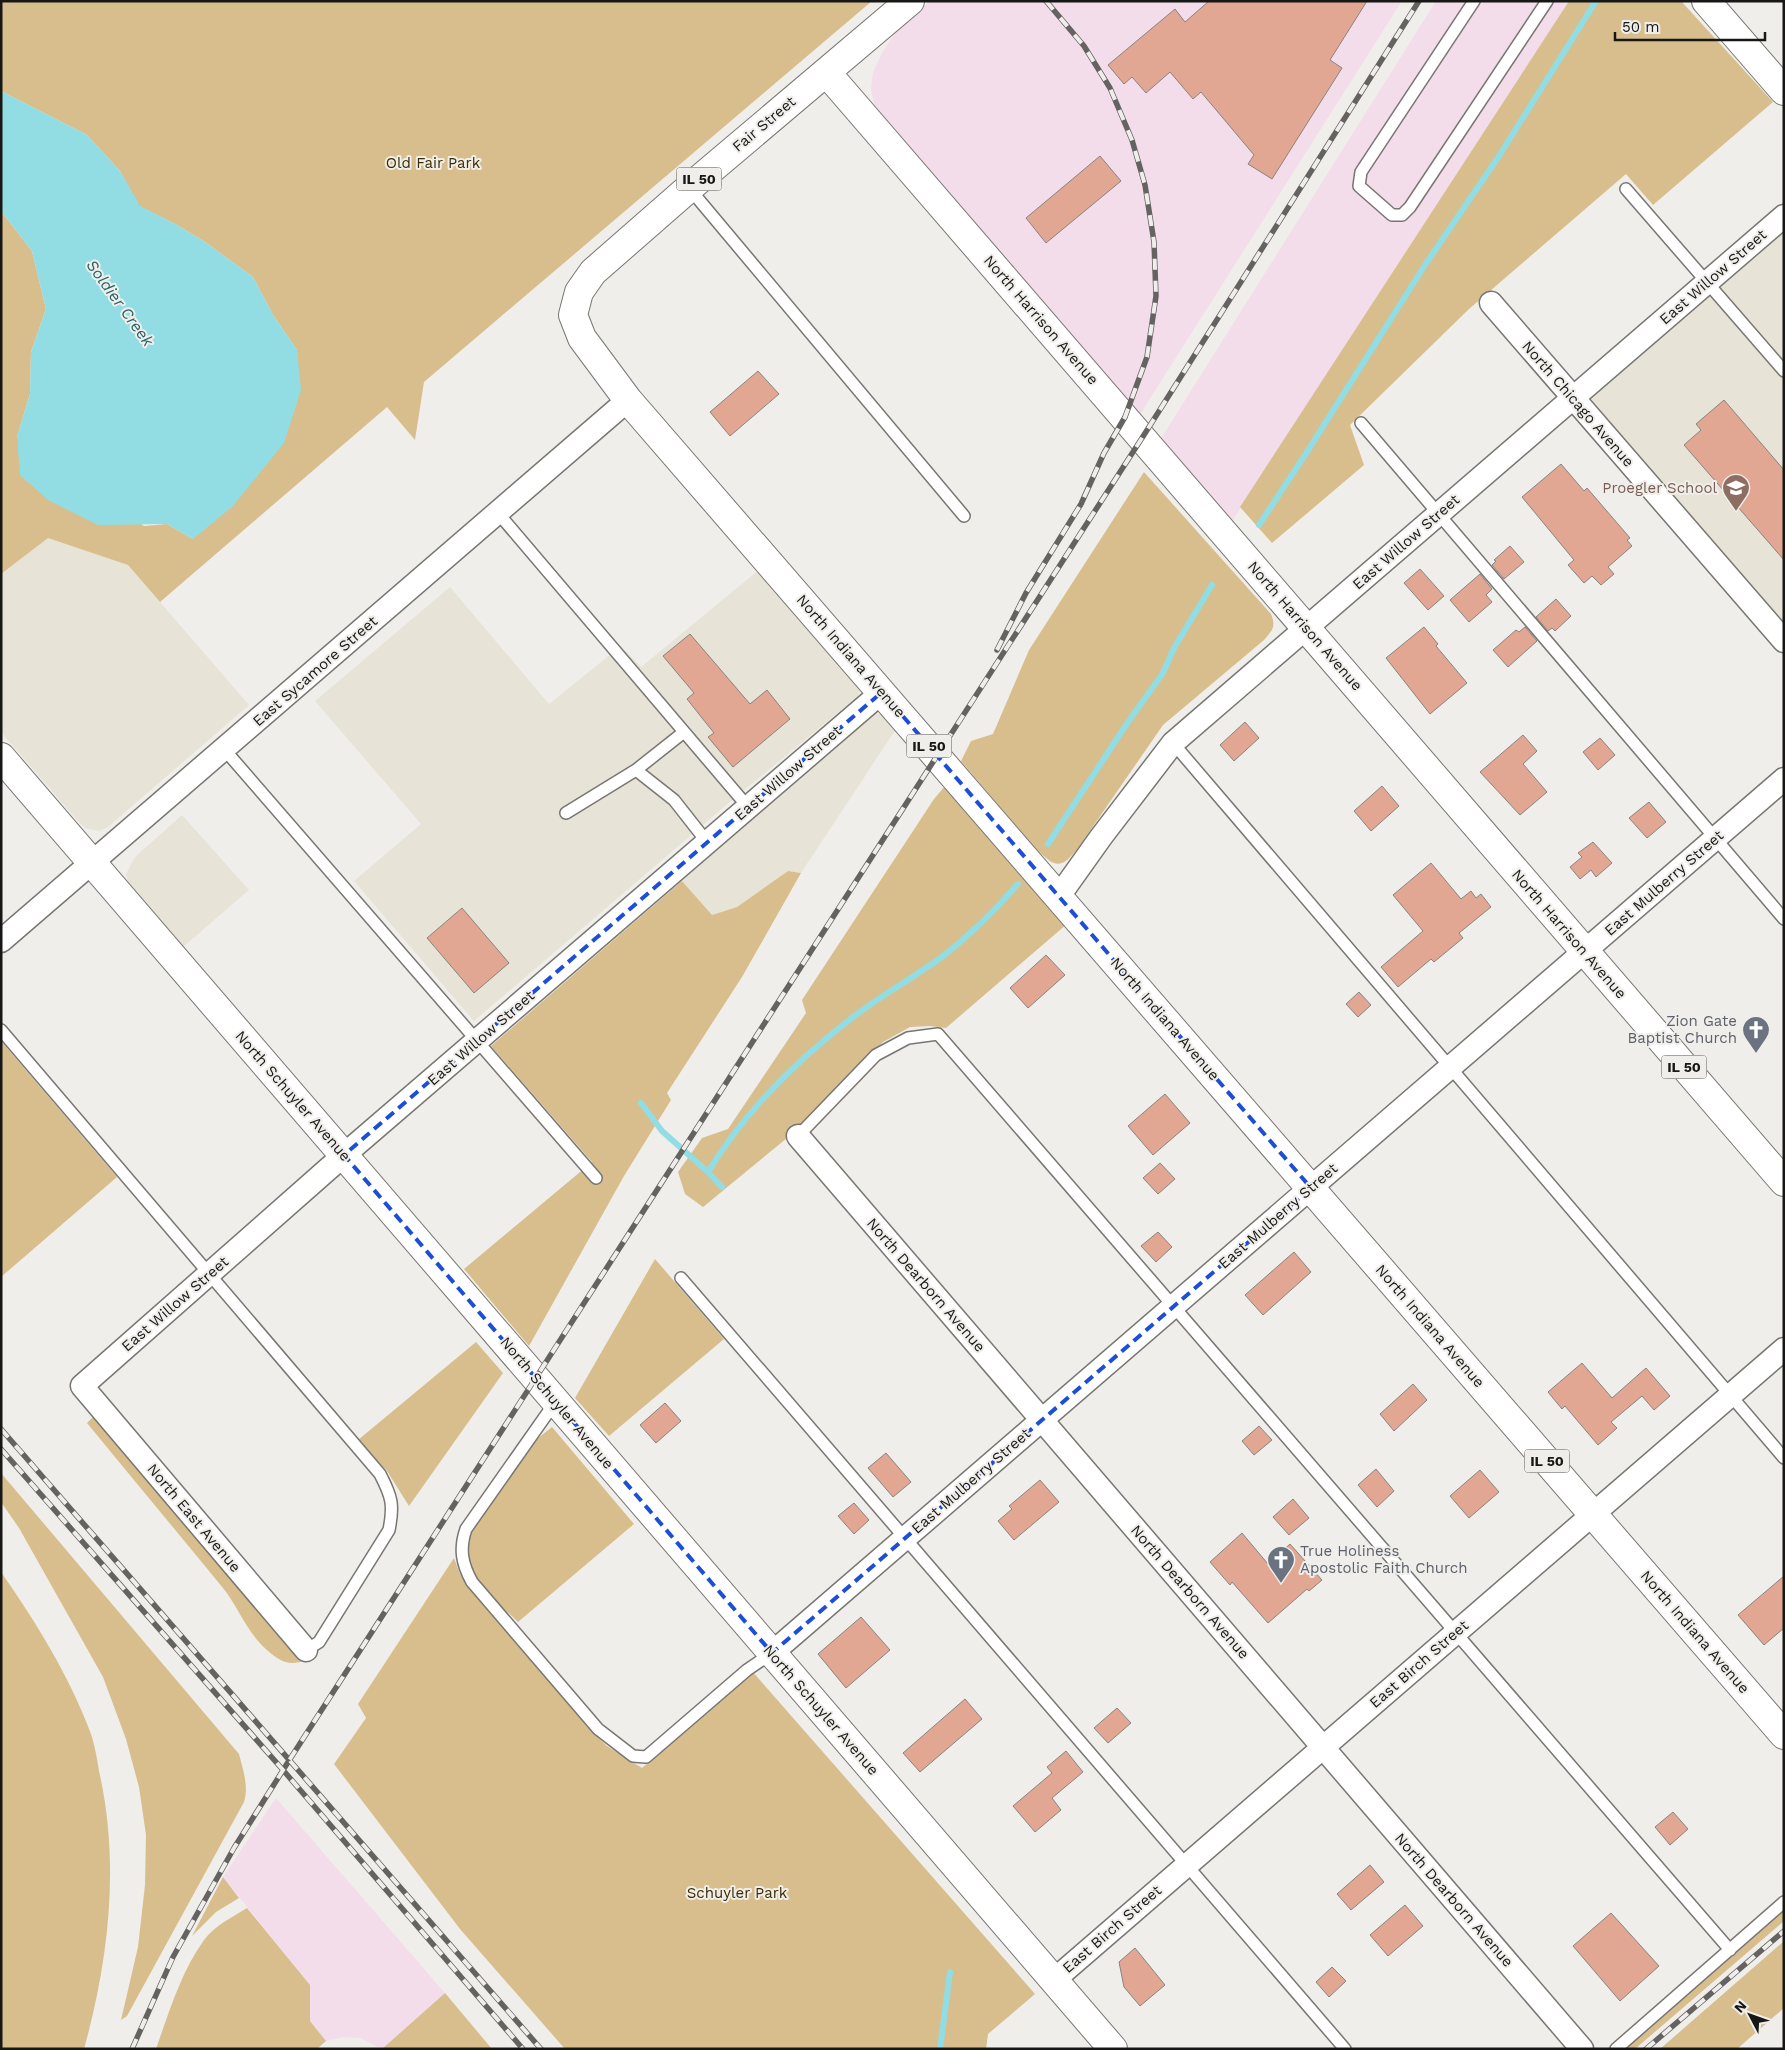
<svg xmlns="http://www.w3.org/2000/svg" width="1785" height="2050" font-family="'Work Sans',sans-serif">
  <rect width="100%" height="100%" fill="#f0eeea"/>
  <!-- built -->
  <path fill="#e8e3d7" d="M1784,227V623L1591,402L1590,398Z
    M48,537L128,565L249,705L108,827L99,831L85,828L76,819L1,732V574Z
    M760,569L856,682L860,690L858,696L725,806L474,1021L354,881L421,824L315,701L450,587L549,704L621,646L641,667Z
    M873,714H880L886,717L896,729L801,873L788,871L737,907L712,915L682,881Z
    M182,815L249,890L183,947L128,882L126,874L135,857Z"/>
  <!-- industrial -->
  <path fill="#f3ddeb" d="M930,1H1402L1139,416L875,108L871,89L873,72L882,53L895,33Z
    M1436,1H1569L1231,523L1160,440Z
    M276,1798L445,1993L382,2049L360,2038L343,2037L326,2041L310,2021V1985L223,1877Z"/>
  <!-- green -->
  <path fill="#d8be8d" d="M1,1H872L424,382L415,440L387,407L160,602L128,565L48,538L1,574V211L32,251L46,309L31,352L30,394L17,437L144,526L167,524L193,539L297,350L273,315L253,277L205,242L177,225L139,206L120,171L87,135L1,91Z
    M1569,1H1681L1773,102L1653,205L1626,174L1469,309L1350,425L1364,465L1272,543L1240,507Z
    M1144,472L1271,614C1276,626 1273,630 1264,640L1163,725L1078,848C1060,871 1055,867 1035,848L961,761L971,741L993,734L1029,650Z
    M946,785L1067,924L946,1028L930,1026L910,1027L883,1042L792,1134L703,1207L685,1194L678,1172L702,1138L728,1129L806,1013L802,1000L934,799Z
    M788,871L801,873L742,977L667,1093L671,1100L624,1176L529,1346L464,1269L592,1162L491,1046L682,881L712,915L737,907Z
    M1,1041L117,1177L1,1277Z
    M655,1259L724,1339L609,1436L575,1398Z
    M476,1342L503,1373L409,1506L387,1471L358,1440Z
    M95,1415L304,1661C287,1666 280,1661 267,1650C247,1633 239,1608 223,1588C178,1533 132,1478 87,1423Z
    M552,1427L634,1524L518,1622C498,1602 466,1579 467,1547C467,1541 471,1535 473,1529L537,1439Z
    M1,1473L239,1754C243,1770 249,1786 244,1802L127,2016L121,2020L138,1947L145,1885L146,1835L139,1787L126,1739L103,1677L19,1528L1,1502Z
    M454,1558L460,1574L589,1729L607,1746L642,1768L752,1671L1035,1994L988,2034L986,2049H565L460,1929L334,1764L366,1718L358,1704Z
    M1,1572C36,1622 70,1677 91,1734C95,1746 97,1759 99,1771C120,1863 109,1959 84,2049H1Z
    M223,1877L239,1898L216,1912L192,1936Z
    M247,1908L310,1985V2021L326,2041L317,2049H156C169,2012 181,1972 204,1940C215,1925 233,1917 247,1908Z
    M1784,1908V1921L1635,2049H1625Z
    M1784,1941V2008L1737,2049H1660Z
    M445,1993L492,2049H382Z"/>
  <!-- water -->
  <path fill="#91dde3" d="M1,91L87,135L120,171L140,206L177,225L205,242L253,277L273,315L297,350L301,390L284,443L233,506L193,539L167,524L98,525L48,500L20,475L17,437L30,394L31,352L46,309L32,251L1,211Z"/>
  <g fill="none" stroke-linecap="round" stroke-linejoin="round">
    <!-- stream -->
    <path stroke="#91dde3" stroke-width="6" d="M1259,525L1305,455L1425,265L1499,156L1596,1
      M1048,844L1128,722L1163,673L1174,648L1212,585
      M641,1103L662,1131L708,1172L722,1187
      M708,1172C745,1111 797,1060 853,1017C883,994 917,976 947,953C973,932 996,909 1018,884
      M940,2049L950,1972"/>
  </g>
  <!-- building -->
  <path fill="#e2a792" stroke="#888382" d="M1209,1H1367L1330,60L1342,68L1272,179L1248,164L1254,155L1201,92L1193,99L1170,72L1146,93L1132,77L1124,84L1108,65L1175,9L1185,22Z
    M1100,156L1121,181L1046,243L1026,218Z
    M758,371L779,394L730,436L710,412Z
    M1724,400L1784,470V560L1684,445L1701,430L1696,424Z
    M1561,464L1584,491L1587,488L1630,538L1627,540L1632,546L1608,567L1614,574L1601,585L1592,576L1584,583L1568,565L1574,560L1522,497Z
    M1510,546L1524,562L1504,579L1492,565L1496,561L1494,560Z
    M1420,569L1444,596L1428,610L1404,583Z
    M1480,574L1492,589L1486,595L1492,602L1469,622L1450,600Z
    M1556,599L1571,616L1555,631L1552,628L1548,631L1536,617Z
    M1424,627L1438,644L1436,646L1467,683L1430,714L1386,658Z
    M1525,627L1537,641L1508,667L1493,650L1516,630L1519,632Z
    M690,634L750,704L767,690L790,719L733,767L708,737L714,733L687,699L694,693L663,656Z
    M1245,722L1259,738L1234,761L1220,745Z
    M1523,735L1537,751L1523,764L1547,792L1520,815L1480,772Z
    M1600,738L1615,755L1598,770L1583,752Z
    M1382,786L1399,806L1371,831L1354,811Z
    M1649,802L1666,822L1647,838L1629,818Z
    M1593,842L1612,863L1596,877L1591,870L1580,879L1570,867L1582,857L1578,853Z
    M1431,863L1461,899L1471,891L1476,898L1481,894L1491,907L1459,933L1463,938L1434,962L1431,959L1398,987L1381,967L1423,931L1393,895Z
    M462,908L509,963L474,993L427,938Z
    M1046,955L1065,975L1028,1008L1010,988Z
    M1359,992L1371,1005L1358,1017L1346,1004Z
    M1165,1094L1190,1123L1153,1155L1128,1126Z
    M1160,1163L1175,1179L1158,1194L1143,1178Z
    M1158,1232L1172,1247L1156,1262L1141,1246Z
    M1294,1252L1311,1272L1263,1315L1245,1295Z
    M1582,1363L1612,1398L1646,1368L1670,1396L1654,1410L1642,1396L1611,1422L1617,1428L1598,1445L1565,1406L1562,1409L1548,1392Z
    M1413,1384L1427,1400L1394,1431L1380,1414Z
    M665,1403L681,1421L656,1443L640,1425Z
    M1259,1426L1272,1440L1254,1455L1242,1441Z
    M886,1453L911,1482L893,1497L868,1468Z
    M1376,1469L1394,1491L1377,1507L1358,1485Z
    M1480,1470L1499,1492L1469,1518L1450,1496Z
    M1040,1480L1059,1502L1014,1540L998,1521L1012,1509L1009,1506Z
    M1293,1499L1309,1518L1289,1535L1273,1517Z
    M854,1503L869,1520L854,1534L838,1516Z
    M1242,1533L1268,1564L1290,1544L1322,1580L1309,1591L1307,1589L1268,1623L1232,1582L1230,1585L1210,1562Z
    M1784,1576V1628L1764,1645L1738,1615Z
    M861,1617L890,1650L846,1688L818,1654Z
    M965,1699L982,1719L920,1772L903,1753Z
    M1117,1708L1131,1723L1108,1743L1094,1728Z
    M1066,1751L1083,1772L1052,1798L1061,1810L1035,1832L1013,1806L1052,1773L1047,1767Z
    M1673,1812L1688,1829L1670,1845L1655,1827Z
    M1370,1865L1384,1882L1351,1910L1337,1894Z
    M1405,1905L1423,1926L1388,1956L1370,1935Z
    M1611,1913L1659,1966L1620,2001L1573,1946Z
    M1135,1948L1165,1985L1140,2006L1124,1987L1119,1962Z
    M1332,1967L1346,1981L1329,1997L1316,1982Z"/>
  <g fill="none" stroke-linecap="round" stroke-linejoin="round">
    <defs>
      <path id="service" d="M1474,1L1361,172L1359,186L1392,215H1402L1410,207L1547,1
        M689,188L964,516
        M1626,189L1784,371
        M1361,423L1784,919
        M498,513L748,807
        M1173,743L1784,1458
        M224,749L596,1178
        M636,770L684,732
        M566,813L636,770L674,800L707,842
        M1,1030L380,1474C392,1497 394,1505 389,1530L319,1642L306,1650
        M798,1136L876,1055L908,1038L938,1034L1730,1950
        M681,1278L1345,2049
        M556,1401L466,1529C459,1549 462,1564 472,1582L598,1729L633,1756L646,1757L747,1670L772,1653
        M1616,2049L1784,1902"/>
      <path id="minor" d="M1491,303L1784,641
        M1059,896L1101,837L1173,743L1784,216
        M1,941L628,400
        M798,1136L1582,2049
        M306,1650L82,1386L344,1155L882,692
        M772,1653L1784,779
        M1054,1980L1784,1349"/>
      <path id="tertiary" d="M1706,1L1784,91
        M1,757L1113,2049"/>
      <path id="primary" d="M910,1L689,188L593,272L579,292L573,315L582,338L628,400L1784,1735
        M826,72L1784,1182"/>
    </defs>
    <!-- service casing -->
    <use href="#service" stroke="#787672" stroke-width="14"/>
    <!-- minor casing -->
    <use href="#minor" stroke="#787672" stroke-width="25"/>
    <!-- tertiary casing -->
    <use href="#tertiary" stroke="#787672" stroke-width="30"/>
    <!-- primary casing -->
    <use href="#primary" stroke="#787672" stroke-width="30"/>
    <!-- service -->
    <use href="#service" stroke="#fff" stroke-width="11"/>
    <!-- minor -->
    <use href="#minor" stroke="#fff" stroke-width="22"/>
    <!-- tertiary -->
    <use href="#tertiary" stroke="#fff" stroke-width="28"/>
    <!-- primary -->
    <use href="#primary" stroke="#fff" stroke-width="28"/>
    <defs>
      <path id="rail" d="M997,650L1026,593L1081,504L1104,453L1125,417L1147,357L1156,296L1154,242L1145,185L1132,140L1110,88L1084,46L1046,1
        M1,1429L541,2049
        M1,1449L283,1770L523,2049
        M132,2049L173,1957L234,1848L290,1759L1142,438L1419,1
        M1646,2049L1784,1931"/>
    </defs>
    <!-- rail casing -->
    <use href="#rail" stroke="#646361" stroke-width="5.5"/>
    <!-- rail -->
    <use href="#rail" stroke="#f0eeea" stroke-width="4" stroke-dasharray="11" stroke-linecap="butt"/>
  </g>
  <!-- marked area -->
  <path fill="none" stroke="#1d4ed8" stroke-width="4" stroke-dasharray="10 6" stroke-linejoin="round" d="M882,692L1311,1188L772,1653L344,1155Z"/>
  <!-- icons -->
  <defs>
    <symbol id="school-pin" viewBox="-11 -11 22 30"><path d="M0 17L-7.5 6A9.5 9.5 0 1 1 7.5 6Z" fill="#8d6e63" stroke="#f0eeea"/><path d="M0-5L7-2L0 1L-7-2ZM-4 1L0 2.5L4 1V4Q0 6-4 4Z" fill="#fff"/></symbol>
    <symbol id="church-pin" viewBox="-11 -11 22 30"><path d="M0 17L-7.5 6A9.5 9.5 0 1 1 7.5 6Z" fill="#6b7280" stroke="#f0eeea"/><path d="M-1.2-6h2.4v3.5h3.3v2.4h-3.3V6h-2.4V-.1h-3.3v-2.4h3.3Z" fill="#fff"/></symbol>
  </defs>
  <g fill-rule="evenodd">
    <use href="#school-pin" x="1720" y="472" width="32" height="43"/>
    <use href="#church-pin" x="1740" y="1014" width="32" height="43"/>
    <use href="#church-pin" x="1265" y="1544" width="32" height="43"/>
  </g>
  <g text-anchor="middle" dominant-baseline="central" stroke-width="4" stroke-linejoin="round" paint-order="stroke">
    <!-- shield labels -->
    <g fill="#f0eeea" stroke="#585855" stroke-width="1">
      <rect x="676.5" y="167.5" width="45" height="23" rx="4"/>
      <rect x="906.5" y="734.5" width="45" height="23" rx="4"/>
      <rect x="1661.5" y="1055.5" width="45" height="23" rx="4"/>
      <rect x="1524.5" y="1449.5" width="45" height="23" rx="4"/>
    </g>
    <g font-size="14" font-weight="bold" fill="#171715">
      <text x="699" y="179">IL 50</text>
      <text x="929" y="746">IL 50</text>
      <text x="1684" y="1067">IL 50</text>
      <text x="1547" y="1461">IL 50</text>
    </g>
    <!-- street labels -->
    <g font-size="15" fill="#171715" stroke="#f0eeea">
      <text transform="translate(764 124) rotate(-40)">Fair Street</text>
      <text transform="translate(1713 277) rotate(-41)">East Willow Street</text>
      <text transform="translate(1041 320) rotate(49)">North Harrison Avenue</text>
      <text transform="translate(1578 404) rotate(49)">North Chicago Avenue</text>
      <text transform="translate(1406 542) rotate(-41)">East Willow Street</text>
      <text transform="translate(1305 626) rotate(49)">North Harrison Avenue</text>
      <text transform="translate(851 656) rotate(49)">North Indiana Avenue</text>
      <text transform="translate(315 671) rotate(-41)">East Sycamore Street</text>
      <text transform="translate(788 773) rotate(-41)">East Willow Street</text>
      <text transform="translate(1664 883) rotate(-41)">East Mulberry Street</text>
      <text transform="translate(1569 934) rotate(49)">North Harrison Avenue</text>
      <text transform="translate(1165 1019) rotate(49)">North Indiana Avenue</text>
      <text transform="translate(481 1038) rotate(-41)">East Willow Street</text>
      <text transform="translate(293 1096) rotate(49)">North Schuyler Avenue</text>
      <text transform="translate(1278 1216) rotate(-41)">East Mulberry Street</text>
      <text transform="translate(926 1285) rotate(49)">North Dearborn Avenue</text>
      <text transform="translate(175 1304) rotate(-41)">East Willow Street</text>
      <text transform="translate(1430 1326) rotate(49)">North Indiana Avenue</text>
      <text transform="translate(557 1403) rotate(50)">North Schuyler Avenue</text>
      <text transform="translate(971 1481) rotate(-41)">East Mulberry Street</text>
      <text transform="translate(194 1518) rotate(50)">North East Avenue</text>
      <text transform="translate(1190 1592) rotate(49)">North Dearborn Avenue</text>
      <text transform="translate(1695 1632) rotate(49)">North Indiana Avenue</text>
      <text transform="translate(1419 1664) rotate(-41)">East Birch Street</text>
      <text transform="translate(821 1710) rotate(49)">North Schuyler Avenue</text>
      <text transform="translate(1454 1900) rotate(49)">North Dearborn Avenue</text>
      <text transform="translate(1112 1929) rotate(-41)">East Birch Street</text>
    </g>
    <!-- park labels -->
    <g font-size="15" fill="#3e2b00" stroke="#f0eeea">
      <text x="433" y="163">Old Fair Park</text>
      <text x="737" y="1893">Schuyler Park</text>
    </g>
    <!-- education labels -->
    <g font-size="15" fill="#785e54" stroke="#f0eeea" text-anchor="end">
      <text x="1717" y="488">Proegler School</text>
    </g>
    <!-- worship labels -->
    <g font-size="15" fill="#5b616d" stroke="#f0eeea" text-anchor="end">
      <text x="1737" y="1021">Zion Gate<tspan x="1737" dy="17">Baptist Church</tspan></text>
      <text x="1300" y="1551" text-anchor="start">True Holiness<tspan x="1300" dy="17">Apostolic Faith Church</tspan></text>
    </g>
    <!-- water labels -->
    <g font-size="16" font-style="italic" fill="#236267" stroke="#f0eeea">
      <text transform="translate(120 303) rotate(54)">Soldier Creek</text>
    </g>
  </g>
  <!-- border -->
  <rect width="1785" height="2050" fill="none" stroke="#171715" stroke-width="5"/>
  <!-- north arrow -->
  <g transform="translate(1750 2015) rotate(311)" stroke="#f0eeea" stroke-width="4" paint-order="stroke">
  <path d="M0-4L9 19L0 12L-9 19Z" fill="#171715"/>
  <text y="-8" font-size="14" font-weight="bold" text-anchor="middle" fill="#171715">N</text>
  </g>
  <!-- scale -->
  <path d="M1615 32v8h150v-8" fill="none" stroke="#171715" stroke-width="2.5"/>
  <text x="1622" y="32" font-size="15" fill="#171715" stroke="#f0eeea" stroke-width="4" paint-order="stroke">50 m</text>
</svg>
